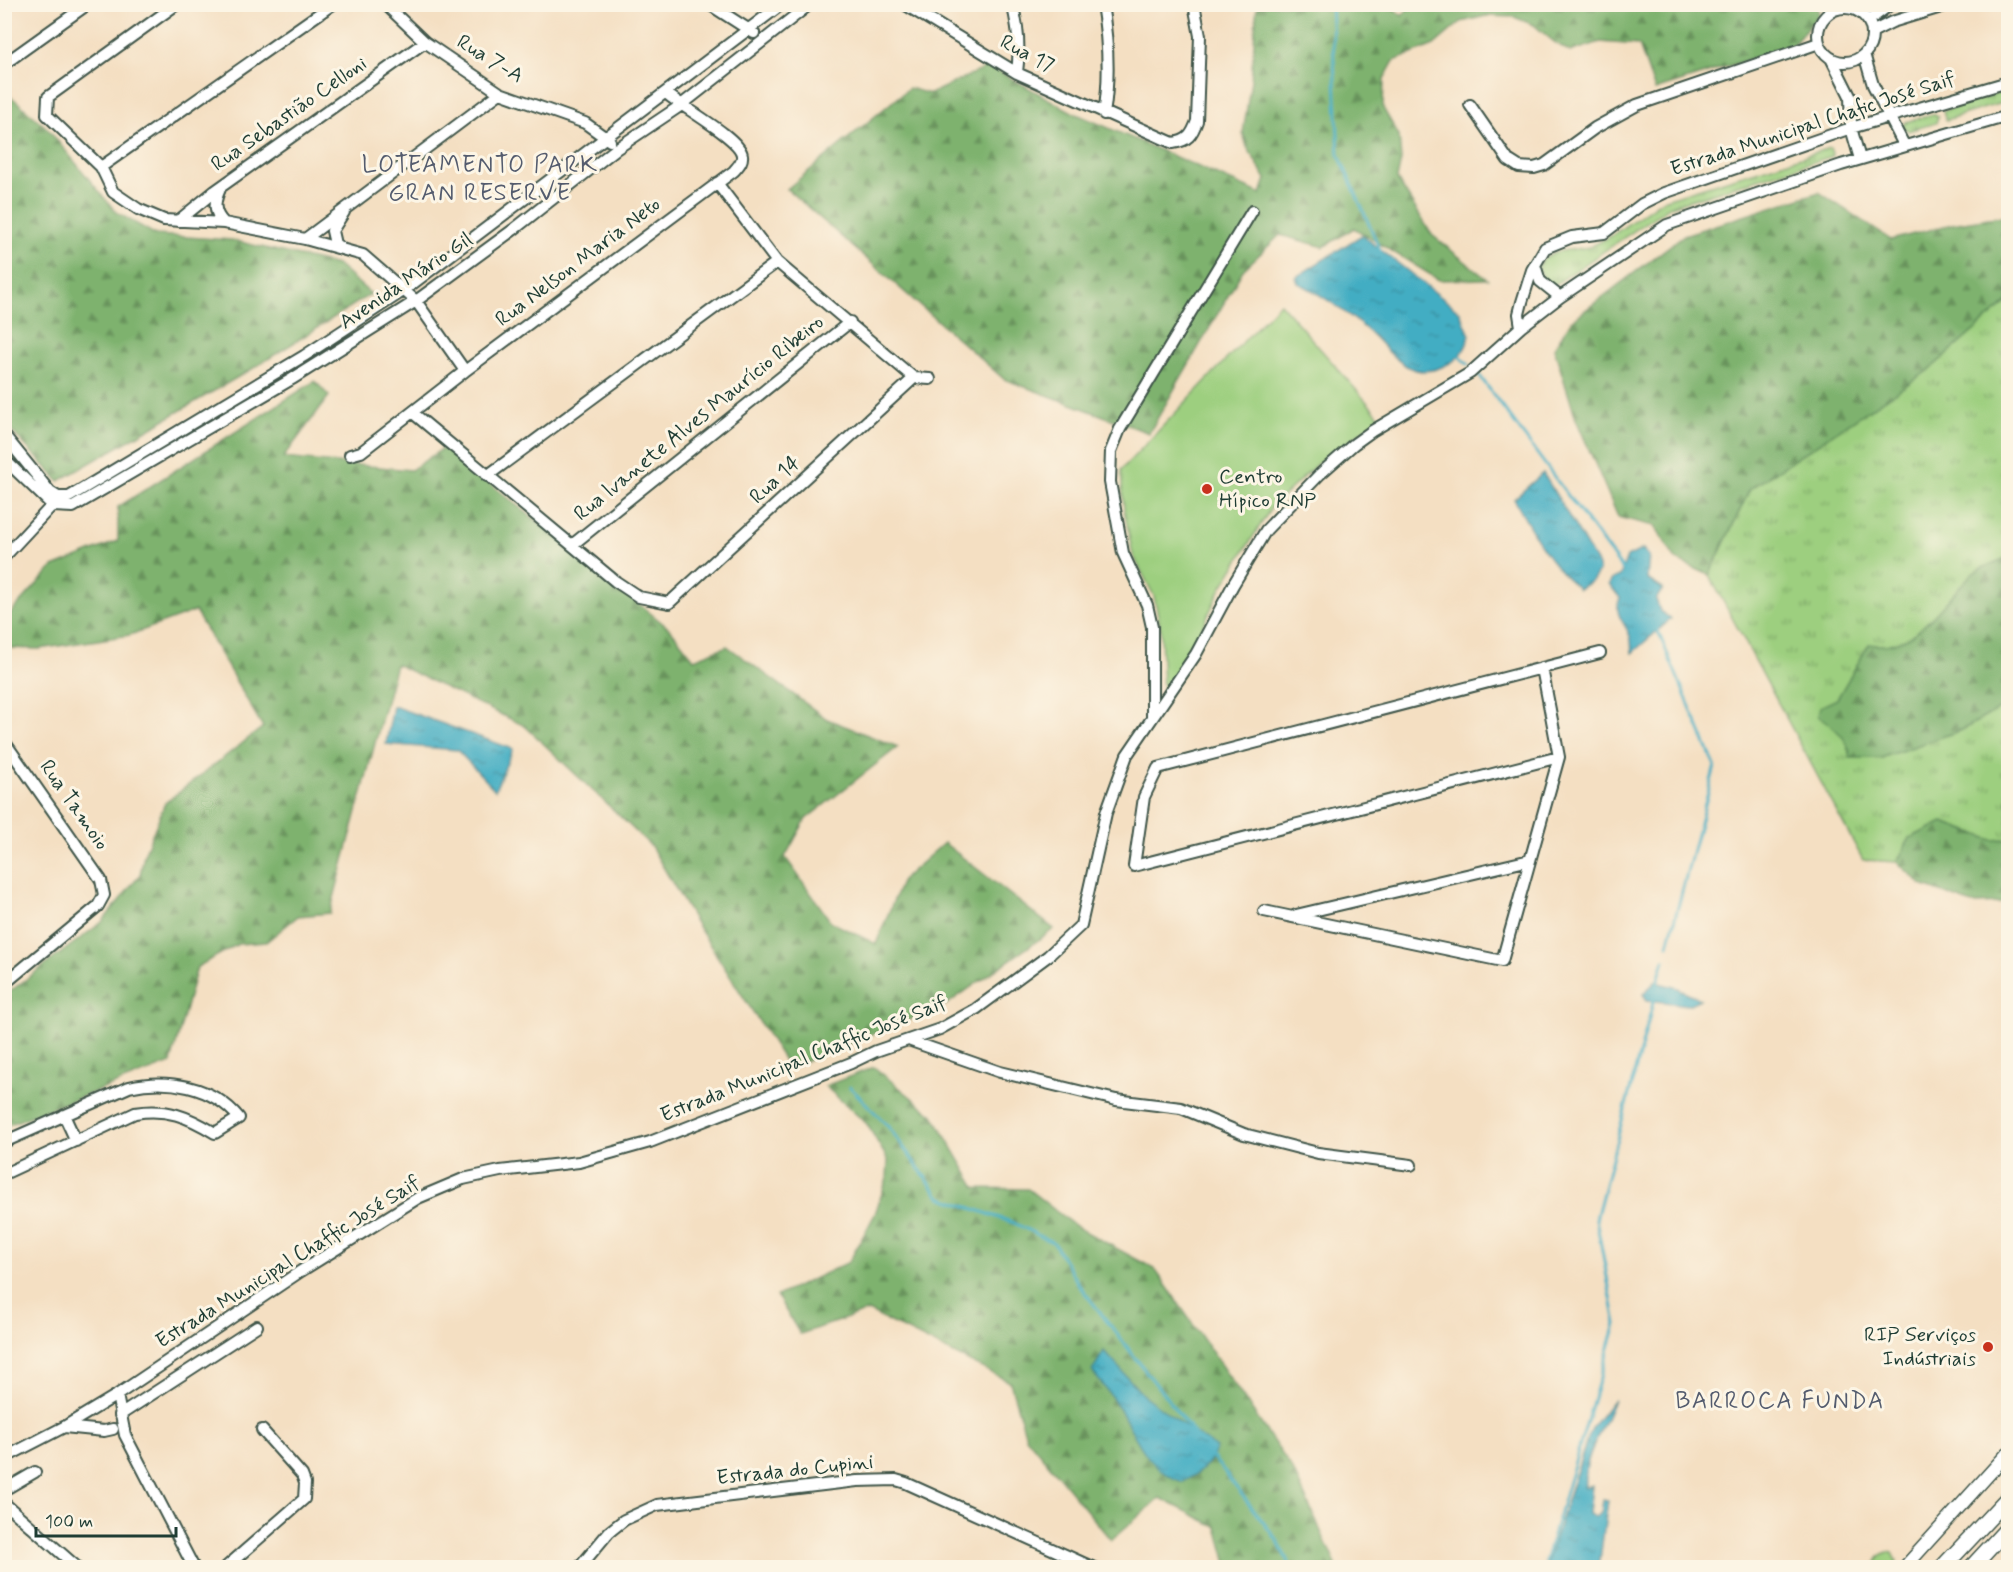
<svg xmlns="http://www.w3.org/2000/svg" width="2013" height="1572" font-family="Mynerve,sans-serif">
  <defs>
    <pattern id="grass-tufts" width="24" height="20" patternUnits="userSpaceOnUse" patternTransform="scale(1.5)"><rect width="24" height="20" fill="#9dcf7f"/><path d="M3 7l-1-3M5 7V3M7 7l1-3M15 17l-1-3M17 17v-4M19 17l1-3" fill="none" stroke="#7fa969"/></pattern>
    <pattern id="forest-firs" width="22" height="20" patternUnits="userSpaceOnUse" patternTransform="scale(1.5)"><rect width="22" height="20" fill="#7eb26e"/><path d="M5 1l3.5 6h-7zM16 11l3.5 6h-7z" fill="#67925b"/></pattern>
    <pattern id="water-ripples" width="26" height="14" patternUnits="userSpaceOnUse" patternTransform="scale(1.5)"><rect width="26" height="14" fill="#43adc3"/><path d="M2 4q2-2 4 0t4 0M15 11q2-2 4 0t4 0" fill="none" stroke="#378e9f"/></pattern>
  </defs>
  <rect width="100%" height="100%" fill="#fcf5e5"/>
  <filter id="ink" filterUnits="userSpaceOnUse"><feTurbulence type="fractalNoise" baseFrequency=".0167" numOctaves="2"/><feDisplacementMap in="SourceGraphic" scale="12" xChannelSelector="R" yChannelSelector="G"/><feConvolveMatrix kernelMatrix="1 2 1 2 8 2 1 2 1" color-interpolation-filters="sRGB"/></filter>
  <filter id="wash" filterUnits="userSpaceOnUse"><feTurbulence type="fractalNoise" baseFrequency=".008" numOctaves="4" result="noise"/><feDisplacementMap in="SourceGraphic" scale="24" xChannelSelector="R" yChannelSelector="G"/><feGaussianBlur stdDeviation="1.35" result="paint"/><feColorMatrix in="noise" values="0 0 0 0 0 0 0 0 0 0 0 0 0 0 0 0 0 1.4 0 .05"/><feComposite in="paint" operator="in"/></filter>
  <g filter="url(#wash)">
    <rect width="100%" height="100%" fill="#f4dfc2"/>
    <!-- grass -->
    <path fill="url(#grass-tufts)" stroke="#5e865a" stroke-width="1.5" d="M2008,90V101L1946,120L1943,111Z
      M1933,114L1938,117L1936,123L1909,131L1902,127L1906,122Z
      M1830,148L1833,156L1671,206L1557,283L1551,285L1546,283L1538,267L1544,258L1555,252L1590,247L1611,236L1662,200Z
      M2008,301V839L1992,840L1943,822L1910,838L1897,862L1863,860L1709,575L1750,489L1929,370Z
      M1887,1552L1892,1553L1898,1565L1895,1567H1878L1876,1564L1880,1556Z"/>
    <!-- forest -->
    <path fill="url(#forest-firs)" stroke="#4e7851" stroke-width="1.5" d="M1412,4H1817L1819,14L1793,45L1655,90L1639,45L1600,42L1570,52L1554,42L1534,25L1514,17L1486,16L1461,22L1434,45L1394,61L1384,79L1383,108L1399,136L1401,160L1397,179L1432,235L1487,279L1439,280L1354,228L1324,247L1280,235L1243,270L1149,433L1004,379L787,189L909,88L930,94L989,66L1074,113L1261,194L1266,179L1247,147L1243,133L1251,80L1257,5H1390L1402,16Z
      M5,94L14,99L47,128L116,212L156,235L232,240L337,265L371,294L257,366L59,481L5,424Z
      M1819,192L1891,240L1952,224L2008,215V301L1929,370L1750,489L1709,575L1676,560L1655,526L1618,517L1576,419L1554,348L1571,321L1684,235Z
      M315,381L329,396L283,458L411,470L445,447L671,630L694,659L727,646L827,719L898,747L806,819L785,857L831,922L876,944L902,880L944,843L1054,929L944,1006L789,1068L694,920L651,846L525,726L396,664L330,913L298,916L266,942L238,944L197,967L171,1063L5,1126V995L102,922L140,875L144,855L165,803L263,727L195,611L130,635L39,649L5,648L4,620L53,567L118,541V507Z
      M2008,557V704L1962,730L1881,758H1850C1850,739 1833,726 1818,716L1820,707L1837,699L1869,644C1916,653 1942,602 1971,575C1980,567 1997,562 2008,557Z
      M1943,822L1992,840L2008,839V903L1972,904L1922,885L1897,862L1910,838Z
      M874,1067L933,1115L976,1188L1028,1189L1075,1226L1155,1269L1293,1470L1337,1567H1228L1217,1527L1160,1498L1111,1540L1026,1437L1010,1382L868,1311L800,1334L777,1296L849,1262L875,1214L887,1178L888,1160L867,1124L825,1086Z"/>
    <!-- park -->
    <path fill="#9dcf7f" stroke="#5e865a" stroke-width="1.5" d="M1280,303L1381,418L1318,463L1271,508L1221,588L1187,659L1163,693L1161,630L1154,596L1133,555L1124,510L1121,470Z"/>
    <!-- water -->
    <path fill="url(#water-ripples)" stroke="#31757c" stroke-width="1.5" d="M1362,235L1460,312L1470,335C1466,350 1459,360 1444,366C1407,383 1392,352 1367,330C1351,316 1317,291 1298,283L1296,277Z
      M1543,473L1597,563L1599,571L1593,580L1579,589C1550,565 1532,532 1514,499Z
      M1643,549L1649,556L1647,579L1663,589L1656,599L1660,611L1671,619L1632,653C1631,647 1632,639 1629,634C1624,621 1613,614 1620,598L1609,584L1612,579L1620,576L1627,557Z
      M393,706L513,749L495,790L457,750L386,744Z
      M1655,982L1678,988L1700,999L1688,1005L1647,1000L1643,994Z
      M1104,1351L1143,1395L1216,1448C1212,1465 1197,1474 1183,1482C1145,1470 1137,1436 1117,1405C1110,1393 1100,1382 1092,1371Z
      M1614,1399C1605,1427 1582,1457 1585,1487L1592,1485L1589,1514L1595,1517L1601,1513L1603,1499L1608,1500L1599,1567H1552L1546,1565L1587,1440L1593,1426Z"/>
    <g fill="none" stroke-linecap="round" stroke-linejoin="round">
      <!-- stream -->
      <path stroke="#43adc3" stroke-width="3" d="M1331,4L1339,155L1381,252
        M1459,356L1468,364
        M1479,375L1626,574
        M1657,629L1715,766L1668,945
        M1657,984L1664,960
        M850,1087L887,1125L940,1197L1014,1223L1054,1243L1079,1285L1196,1436
        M1211,1455L1277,1540L1291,1568
        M1545,1562L1616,1324L1596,1219L1654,999"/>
    </g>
  </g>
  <g filter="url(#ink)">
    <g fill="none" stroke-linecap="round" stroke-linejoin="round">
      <defs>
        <path id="minor" d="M177,4L48,97L47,115L101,167L113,192L138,209L164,220L224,223L305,239L363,255L416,301L465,371
          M385,4L425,42L500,93L585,123L610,141
          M709,4L754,33
          M904,4L1017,73L1173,143C1188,141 1192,135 1197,121L1200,36L1194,4
          M1012,4C1019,28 1020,49 1017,73
          M1102,4C1108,40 1110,78 1104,114
          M1818 35a27 27 0 1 1 54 0a27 27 0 1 1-54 0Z
          M1868,21L1891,4
          M1872,32L1892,22L1951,4
          M1864,54L1873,85L1904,145
          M1831,58L1850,96L1851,128L1860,159
          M4,64L88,4
          M1470,105L1508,160L1519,167L1534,168L1544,165L1595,128L1637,105L1819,43
          M101,167L333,4
          M717,183L777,262L914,378L930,379
          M220,189C214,202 213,212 224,223
          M178,221L215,191L425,42
          M305,239L500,93
          M340,247L335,244L332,231L344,212
          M1535,265L1540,281L1560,297
          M1521,327L1519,314L1522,302L1532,270L1545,248L1572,237L1604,233L1642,204L1664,193L1851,128L2008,82
          M413,413L615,581L639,597L669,603L914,378
          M4,435L50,492L58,497H69L304,356L403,291L782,4
          M350,455L361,452L465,371L734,171C738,166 743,162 742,155C740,138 680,106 666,93
          M4,459L53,506L73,507L292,379L416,301L513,230L616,149L680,106L810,4
          M487,476L777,262
          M572,545L850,322
          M4,557L57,500
          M1152,717V627L1147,605L1123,553L1110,482L1111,451L1120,429L1252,211
          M4,741L101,880L104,895L98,906L4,984
          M1559,757L1134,866L1144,797L1158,768L1600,653
          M1264,911L1502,961L1559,757L1542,668
          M1296,915L1530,860
          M911,1041L1000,1072L1116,1100L1181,1108L1244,1134L1318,1153L1411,1165
          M64,1115L76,1141
          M4,1142L129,1087C167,1078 213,1086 239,1118L215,1133C187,1116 167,1108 135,1113L4,1174
          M117,1395L125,1435L194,1568
          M120,1415L257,1326
          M64,1427L104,1431L113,1429
          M4,1458L64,1427L117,1395L301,1271L418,1198L463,1179L500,1171L579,1162L650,1142L851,1063L876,1051L940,1029L976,1009L1048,956L1081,925L1106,813L1127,755L1196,654L1233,585L1266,530L1320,474L1354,444L1372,431L1470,373L1521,327L1560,297L1667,225L1841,165L2008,116
          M4,1490L35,1472
          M4,1503L78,1568
          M225,1568L304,1499L305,1483L302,1475L262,1430
          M579,1568L609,1532L624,1520L657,1505L857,1481L896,1480L906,1483L1094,1568"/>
        <path id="major" d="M1904,1568L2008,1453
          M2008,1568V1567"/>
        <path id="highway" d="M1942,1568L2008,1498
          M1971,1568L2008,1528"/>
      </defs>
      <!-- minor casing -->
      <use href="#minor" stroke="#3f5549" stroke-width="14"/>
      <!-- major casing -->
      <use href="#major" stroke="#3f5549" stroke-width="15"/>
      <!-- highway casing -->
      <use href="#highway" stroke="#3f5549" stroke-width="18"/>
      <!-- minor -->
      <use href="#minor" stroke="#fff" stroke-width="10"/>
      <!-- major -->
      <use href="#major" stroke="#fff" stroke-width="12"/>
      <!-- highway -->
      <use href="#highway" stroke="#fff" stroke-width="15"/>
    </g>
  </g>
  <!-- markers -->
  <g fill="#c8321e" stroke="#fcf5e5" stroke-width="2">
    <circle cx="1207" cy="489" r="6"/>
    <circle cx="1988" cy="1347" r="6"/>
  </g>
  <g text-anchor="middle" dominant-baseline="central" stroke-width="6" stroke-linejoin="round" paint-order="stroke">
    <!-- street labels -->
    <g font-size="21" fill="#1f3d34" stroke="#fcf5e5">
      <text transform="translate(1027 54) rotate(28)">Rua 17</text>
      <text transform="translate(490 59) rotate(31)">Rua 7-A</text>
      <text transform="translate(289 114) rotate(-35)">Rua Sebastião Celloni</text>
      <text transform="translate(1813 124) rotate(-18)">Estrada Municipal Chafic José Saif</text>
      <text transform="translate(578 262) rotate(-37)">Rua Nelson Maria Neto</text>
      <text transform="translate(406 281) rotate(-34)">Avenida Mário Gil</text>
      <text transform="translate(699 418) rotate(-39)">Rua lvanete Alves Maurício Ribeiro</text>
      <text transform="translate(775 480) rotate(-43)">Rua 14</text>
      <text transform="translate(74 805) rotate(55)">Rua Tamoio</text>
      <text transform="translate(804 1059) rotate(-22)">Estrada Municipal Chaffic José Saif</text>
      <text transform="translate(288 1262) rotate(-32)">Estrada Municipal Chaffic José Saif</text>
      <text transform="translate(795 1470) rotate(-6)">Estrada do Cupini</text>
    </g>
    <!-- poi labels -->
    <g font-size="21" fill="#1f3d34" stroke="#fcf5e5" text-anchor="start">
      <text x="1219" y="477">Centro<tspan x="1219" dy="24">Hípico RNP</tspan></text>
      <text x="1976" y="1335" text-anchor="end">RIP Serviços<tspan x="1976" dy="24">Indústriais</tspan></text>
    </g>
    <!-- quarter labels -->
    <g font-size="24" letter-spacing="1.5" fill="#545c6e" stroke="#fcf5e5">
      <text x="480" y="165">LOTEAMENTO PARK<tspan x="480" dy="28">GRAN RESERVE</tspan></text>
      <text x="1780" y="1401">BARROCA FUNDA</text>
    </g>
  </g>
  <!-- margin -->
  <rect width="2013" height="1572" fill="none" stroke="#fcf5e5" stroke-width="24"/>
  <!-- scale -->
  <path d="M36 1527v9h140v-9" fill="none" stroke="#1f3d34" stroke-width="3"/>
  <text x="45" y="1527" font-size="18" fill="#1f3d34" stroke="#fcf5e5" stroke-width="4.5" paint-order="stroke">100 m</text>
</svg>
